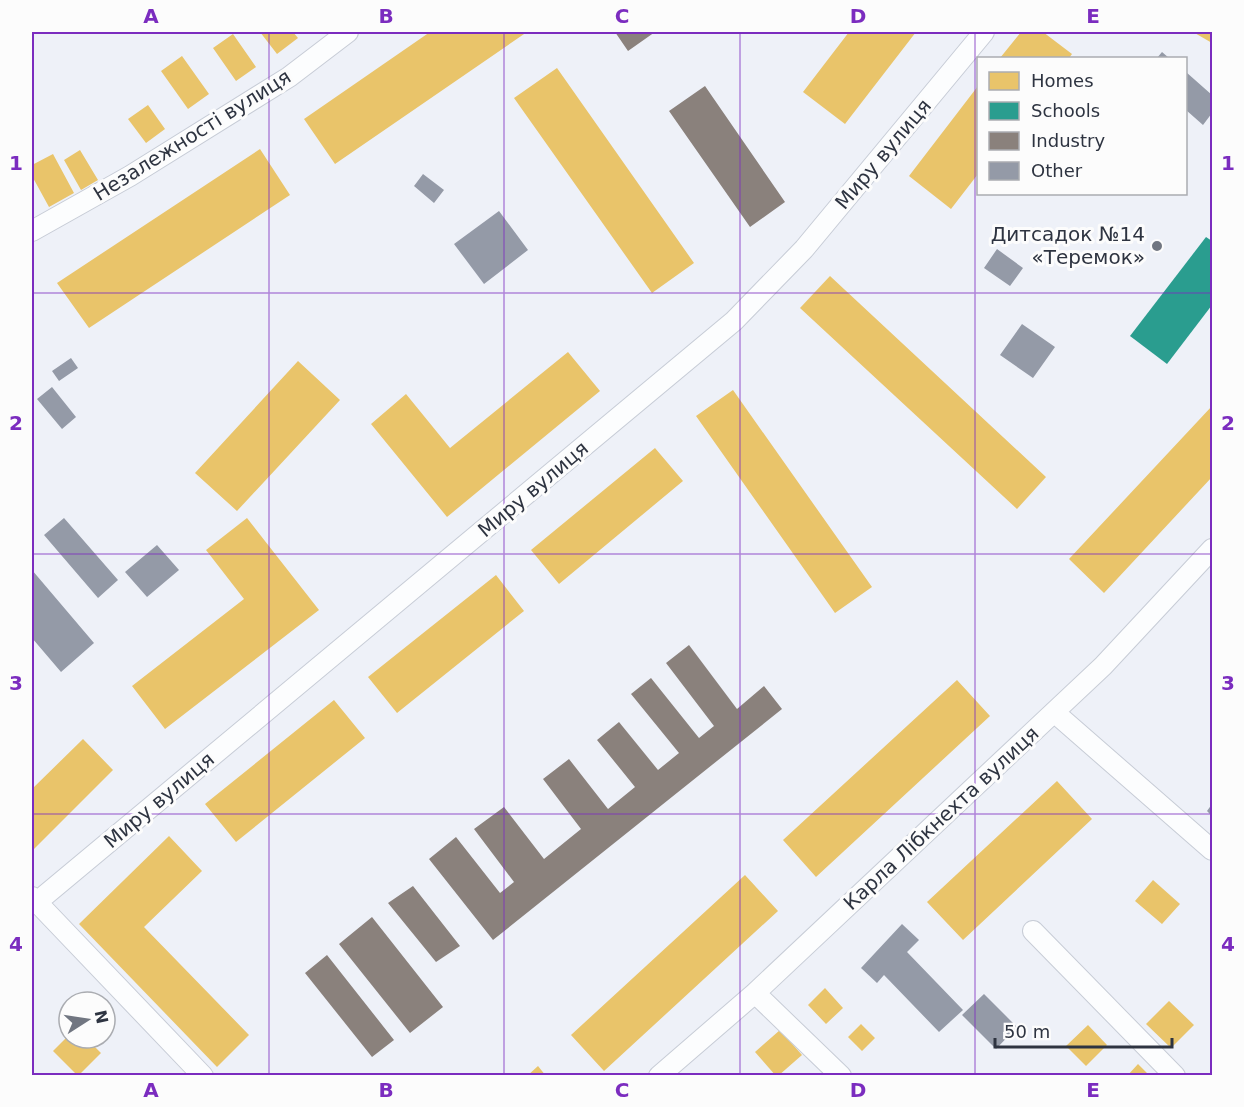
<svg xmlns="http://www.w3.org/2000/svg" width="1244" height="1107" font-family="'DejaVu Sans',sans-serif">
  <rect width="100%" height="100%" fill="#eef1f8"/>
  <!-- homes -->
  <path fill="#e9c46a" d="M260,32H293L298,38L277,54Z
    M430,32H527L335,164L304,119Z
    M849,32H916L845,124L803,92Z
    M1021,32H1043L1072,54L1069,58H1000Z
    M1193,32H1212V43Z
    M233,34L256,67L236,81L213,48Z
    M182,56L209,94L188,109L161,71Z
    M557,68L694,263L652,293L514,98Z
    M978,86V174L951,209L909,176Z
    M148,105L165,129L146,143L128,119Z
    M260,149L290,195L89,328L57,283Z
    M80,150L98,180L81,190L64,160Z
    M53,154L74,193L49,207L32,176V165Z
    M830,276L1046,477L1017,509L800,308Z
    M568,352L600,391L447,517L371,424L406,394L450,448Z
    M298,361L340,400L237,511L195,473Z
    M733,390L872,587L835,613L696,416Z
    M1212,406V477L1104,593L1069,559Z
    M655,448L683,481L559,584L531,550Z
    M247,518L319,610L165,729L132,686L244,599L206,550Z
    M496,575L524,611L397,713L368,677Z
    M957,680L990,716L816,877L783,840Z
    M334,700L365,738L236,842L205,804Z
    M83,739L113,770L33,850L32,789Z
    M1057,781L1092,819L963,940L927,902Z
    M169,836L202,871L144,927L249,1035L217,1067L79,924Z
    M745,875L778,911L604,1071L571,1035Z
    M1153,880L1180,904L1162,924L1135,901Z
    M825,988L843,1008L826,1024L808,1005Z
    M1169,1001L1194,1025L1171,1048L1146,1024Z
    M861,1024L875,1038L862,1051L848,1037Z
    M1088,1025L1107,1045L1086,1066L1066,1046Z
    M780,1030L802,1055L778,1076H776L755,1052Z
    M69,1035V1038H86L101,1053L78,1076L53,1051Z
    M1138,1064L1150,1076H1127Z
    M538,1066L546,1076H527Z"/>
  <!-- schools -->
  <path fill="#2a9d8f" d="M1206,237L1212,241V305L1167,364L1130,336Z"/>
  <!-- industry -->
  <path fill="#8a817c" d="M615,32H655L628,51Z
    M705,86L785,202L750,227L669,111Z
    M689,645L737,709L764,686L782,709L493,940L429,859L456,837L500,893L514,882L474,829L504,807L544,859L581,829L543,779L569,759L608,809L635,787L597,740L619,722L658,770L679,753L631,694L651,678L699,738L714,726L666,663Z
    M413,886L460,946L436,962L388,903Z
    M372,917L443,1007L410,1033L339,944Z
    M327,955L394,1040L372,1057L305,973Z"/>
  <!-- building -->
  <path fill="#949aa7" d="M1162,52L1169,58H1157Z
    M1186,72L1212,95V113L1203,125L1186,110Z
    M423,174L444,190L434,203L414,186Z
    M499,211L528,250L484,284L454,244Z
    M997,249L1023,268L1010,286L984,268Z
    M1022,324L1055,347L1033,378L1000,355Z
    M71,358L78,368L59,381L52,371Z
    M52,387L76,417L62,429L37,399Z
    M64,518L118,580L98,598L44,535Z
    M157,545L179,570L147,597L125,572Z
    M32,570L94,643L61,672L32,638Z
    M1212,804V816L1207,811Z
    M902,924L919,940L907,952L963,1010L939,1032L884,975L877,983L861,968Z
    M984,994L1017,1027L996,1049L962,1015Z"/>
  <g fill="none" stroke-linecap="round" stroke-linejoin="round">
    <defs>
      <path id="minor" d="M32,231L130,176L289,77L348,32
        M1054,712L1212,850
        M32,897L203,1076
        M37,902L734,321L804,249L984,32
        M1033,931L1175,1076
        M755,993L841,1076
        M659,1076L755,993L1103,666L1212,549"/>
    </defs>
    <!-- minor casing -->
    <use href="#minor" stroke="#c7ccd6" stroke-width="22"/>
    <!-- minor -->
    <use href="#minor" stroke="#fcfdfe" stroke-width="20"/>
  </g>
  <!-- grid -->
  <path fill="none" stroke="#7b2cbf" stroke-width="1.5" stroke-opacity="0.55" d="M269,32V1076M504,32V1076M740,32V1076M975,32V1076M32,293H1212M32,554H1212M32,814H1212"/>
  <!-- markers -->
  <circle fill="#717681" stroke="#fcfcfc" stroke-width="2" cx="1157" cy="246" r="6"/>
  <g text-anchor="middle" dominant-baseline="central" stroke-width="6" stroke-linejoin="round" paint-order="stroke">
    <!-- street labels -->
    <g font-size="20" fill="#2e3441" stroke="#fcfcfc">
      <text transform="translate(192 135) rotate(-32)">Незалежності вулиця</text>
      <text transform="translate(883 154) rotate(-50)">Миру вулиця</text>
      <text transform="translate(533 489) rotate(-40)">Миру вулиця</text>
      <text transform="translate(159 800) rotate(-40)">Миру вулиця</text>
      <text transform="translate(941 818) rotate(-43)">Карла Лібкнехта вулиця</text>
    </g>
    <!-- poi labels -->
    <g font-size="20" fill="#2e3441" stroke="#fcfcfc" text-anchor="end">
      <text x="1145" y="234">Дитсадок №14<tspan x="1145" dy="23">«Теремок»</tspan></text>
    </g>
  </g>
  <!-- border -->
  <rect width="1244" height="1107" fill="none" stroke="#fcfcfc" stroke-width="66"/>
  <!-- legend -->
  <rect x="977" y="57" width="210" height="138" fill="#fcfcfc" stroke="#aaacb1" stroke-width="1.5"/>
  <rect x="989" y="72" width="30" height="18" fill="#e9c46a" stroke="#aaacb1" stroke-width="1.5"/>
  <text x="1031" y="87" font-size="18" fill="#2e3441">Homes</text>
  <rect x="989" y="102" width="30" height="18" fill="#2a9d8f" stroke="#aaacb1" stroke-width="1.5"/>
  <text x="1031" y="117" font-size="18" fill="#2e3441">Schools</text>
  <rect x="989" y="132" width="30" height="18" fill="#8a817c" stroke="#aaacb1" stroke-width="1.5"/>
  <text x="1031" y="147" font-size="18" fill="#2e3441">Industry</text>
  <rect x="989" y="162" width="30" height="18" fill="#949aa7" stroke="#aaacb1" stroke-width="1.5"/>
  <text x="1031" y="177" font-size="18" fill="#2e3441">Other</text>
  <!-- north arrow -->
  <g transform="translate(87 1020) rotate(78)"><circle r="28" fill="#fcfcfc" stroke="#aaacb1" stroke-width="1.5"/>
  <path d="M0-4.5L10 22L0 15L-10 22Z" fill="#717681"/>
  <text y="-9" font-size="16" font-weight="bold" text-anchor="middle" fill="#2e3441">N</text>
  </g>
  <!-- scale -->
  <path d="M995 1038v9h177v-9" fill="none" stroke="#2e3441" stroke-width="3"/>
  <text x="1004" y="1038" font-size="18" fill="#2e3441" stroke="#fcfcfc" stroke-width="4.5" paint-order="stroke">50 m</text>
  <rect x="33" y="33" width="1178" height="1041" fill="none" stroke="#7b2cbf" stroke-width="2"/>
  <g font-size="20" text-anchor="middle" font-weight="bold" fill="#7b2cbf">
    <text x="151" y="23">A</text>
    <text x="386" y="23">B</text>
    <text x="622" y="23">C</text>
    <text x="858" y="23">D</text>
    <text x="1093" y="23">E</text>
    <text x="16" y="170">1</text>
    <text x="1228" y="170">1</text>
    <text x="16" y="430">2</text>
    <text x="1228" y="430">2</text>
    <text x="16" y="690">3</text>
    <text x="1228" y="690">3</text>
    <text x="16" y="951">4</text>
    <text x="1228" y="951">4</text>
    <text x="151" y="1097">A</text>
    <text x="386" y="1097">B</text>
    <text x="622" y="1097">C</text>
    <text x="858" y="1097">D</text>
    <text x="1093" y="1097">E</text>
  </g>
</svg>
